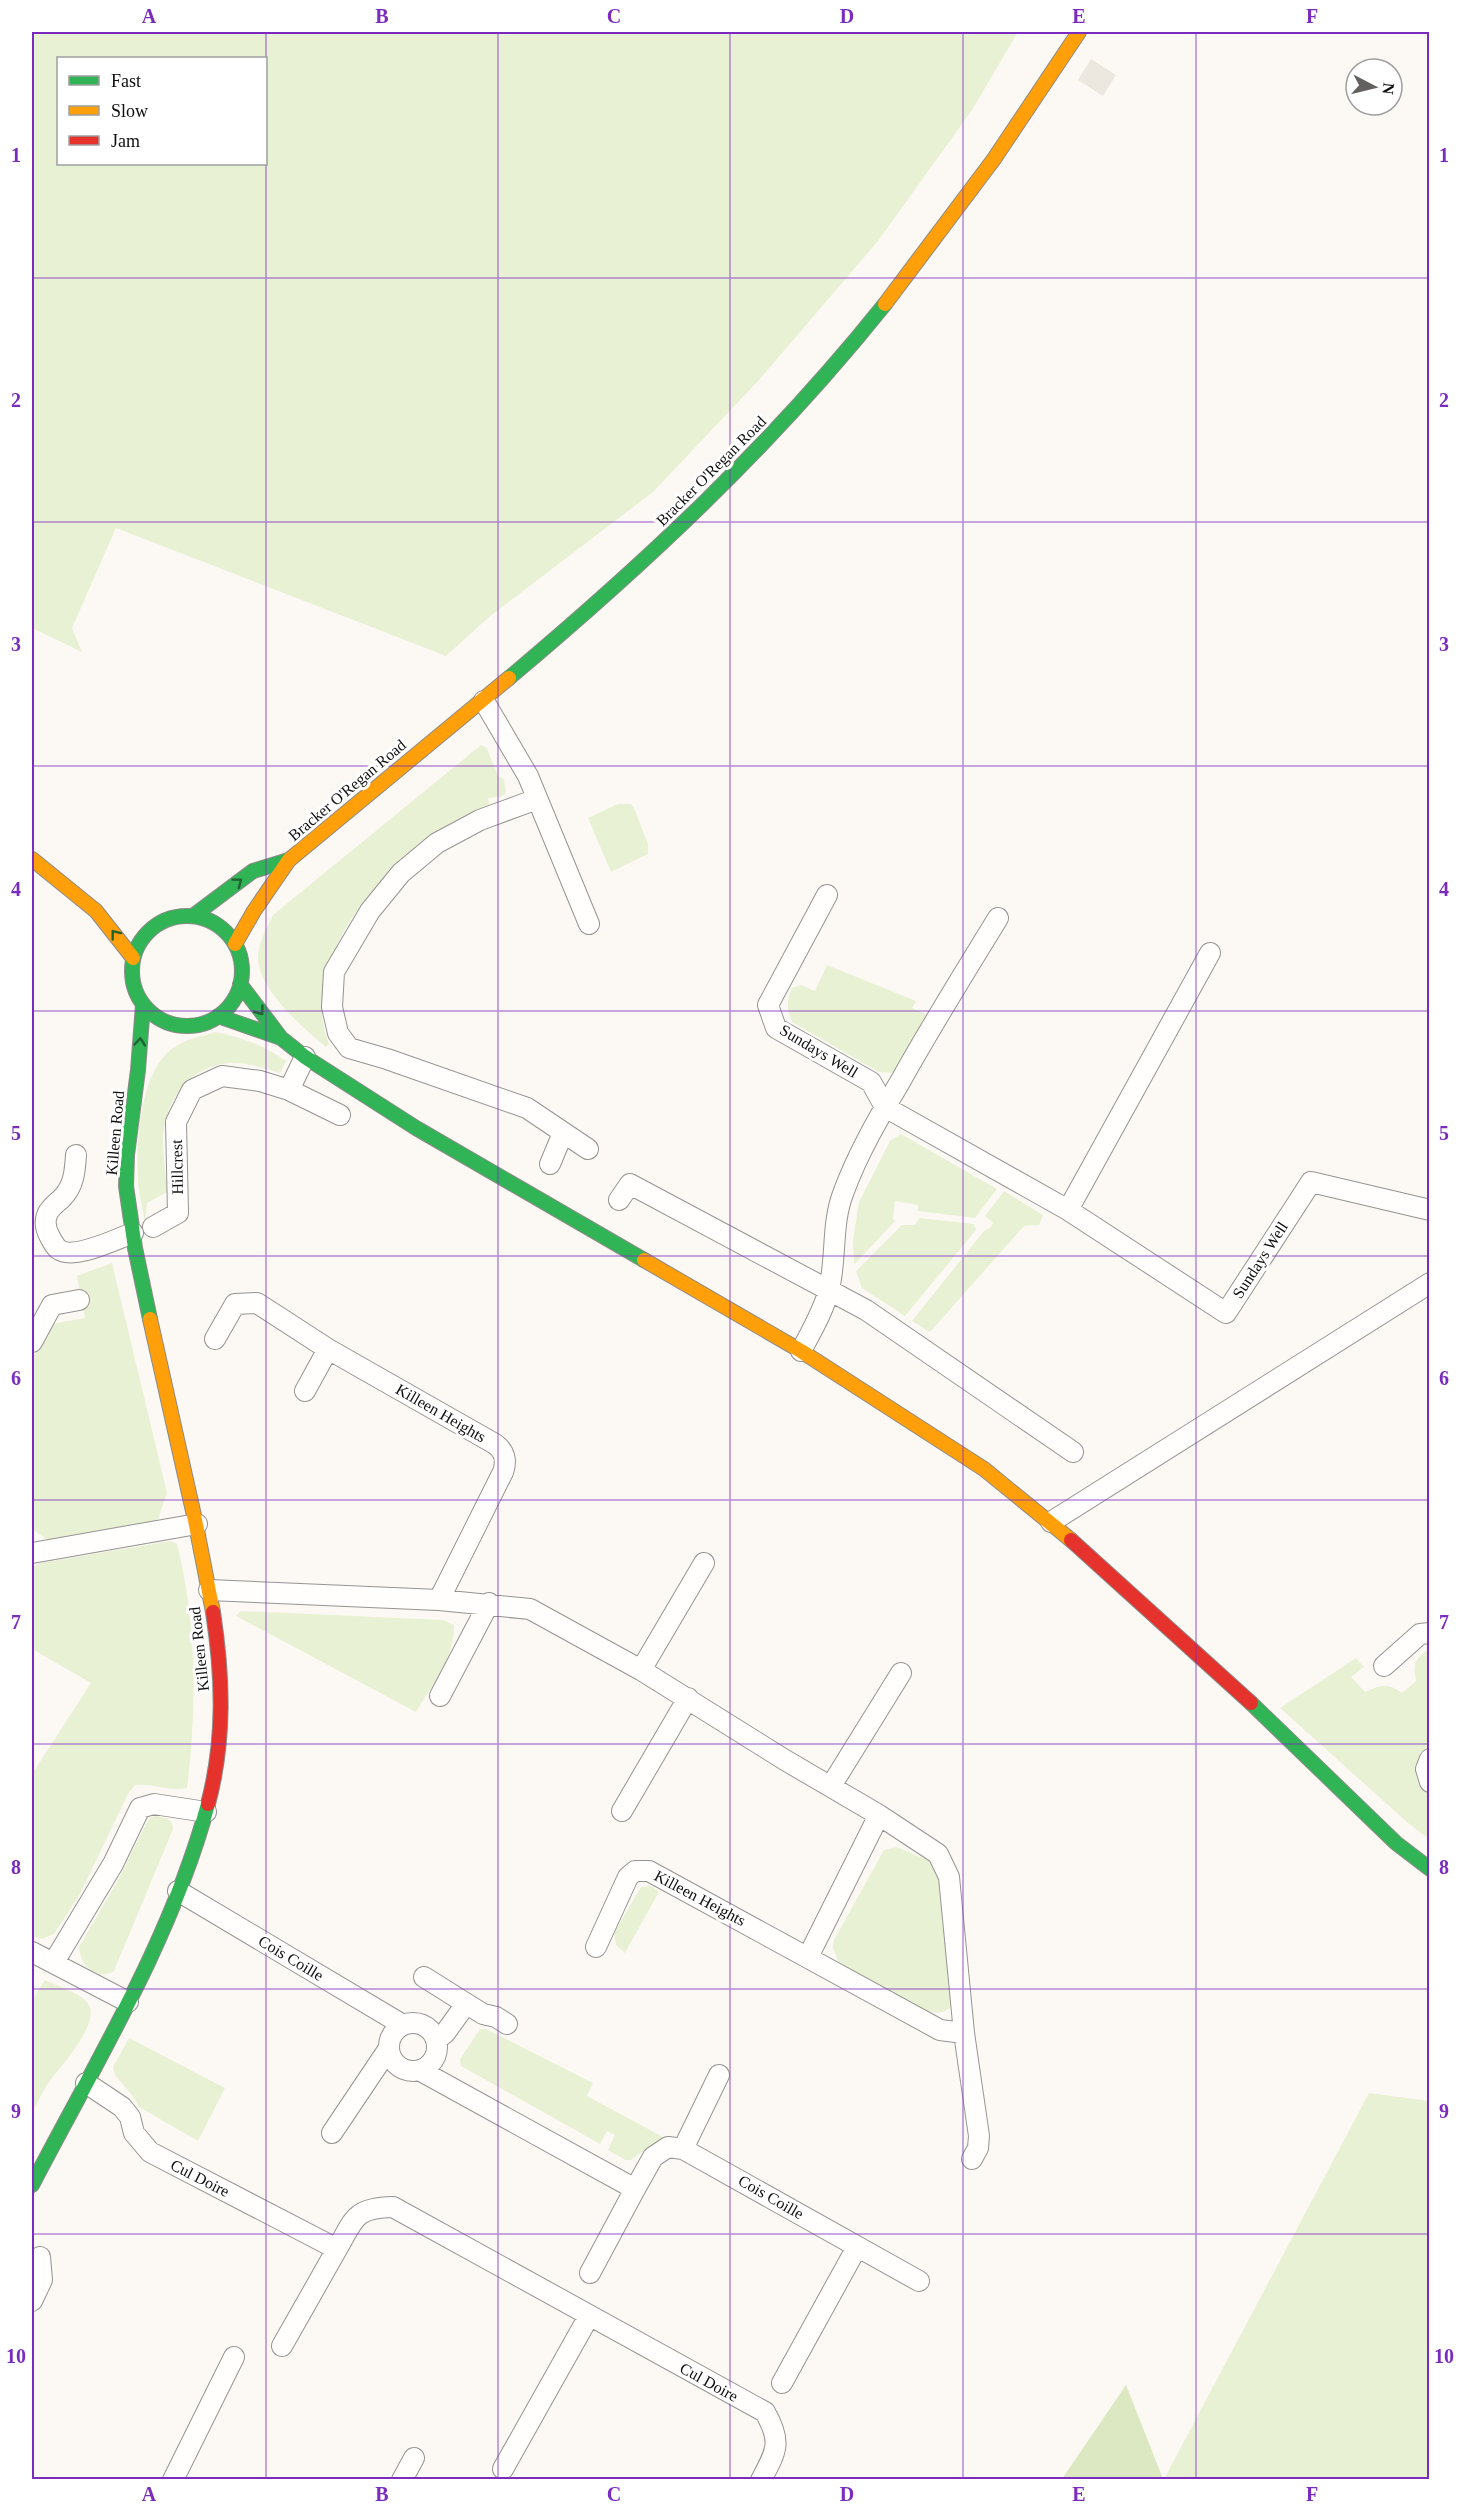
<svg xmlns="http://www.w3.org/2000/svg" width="1461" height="2511" font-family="Georgia,serif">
  <rect width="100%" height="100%" fill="#fcf9f4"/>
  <!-- green -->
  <path fill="#e9f1d4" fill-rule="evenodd" d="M32,32H1018L972,110L878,241L759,380L653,492L489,617L446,656L116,528L72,628L82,652L32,628ZM58,58H266V164H58Z
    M481,745L487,748L498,776L504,779L506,793L500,797L488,798L490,809C477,813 462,817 451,823C386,861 295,962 329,1044L326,1047C303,1028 255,987 258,954C260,940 267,927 273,915Z
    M618,804H631L634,808L648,844V854L611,872L588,818Z
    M827,965L916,1001L912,1008L931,1016L898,1070L890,1073L879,1072L792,1022C787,1009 786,1001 792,988L801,985L815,991Z
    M216,1032C243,1038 264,1045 286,1061L280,1073C261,1067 238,1059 217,1065C182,1074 164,1107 163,1141C163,1158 166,1175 167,1192L147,1203L145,1224C143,1209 138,1193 138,1178C136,1140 140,1072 173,1048C186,1039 201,1036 216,1032Z
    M901,1134L997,1189L975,1218L918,1211V1205L895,1201L893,1219L895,1221L854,1265L853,1240L859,1202L890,1141Z
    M1004,1191L1043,1215L1039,1225L1024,1226L930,1332L912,1321L984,1231L991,1227L993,1223L985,1216Z
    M919,1218L974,1224L976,1230L905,1316L862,1288L856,1271L902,1225H915Z
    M112,1263L167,1493L157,1522L48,1540L32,1529V1360L52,1324L85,1318L77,1276Z
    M170,1541L177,1544C197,1622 197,1709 187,1788C171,1792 153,1783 135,1785L128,1794L80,1894L54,1934L42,1939L32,1936V1774L91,1683L32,1649V1567L40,1563Z
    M241,1611L443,1620L454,1625C455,1658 432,1685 416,1712L236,1616Z
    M1429,1649V1747L1423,1765V1783L1429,1794V1839L1408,1823L1280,1708L1356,1658L1364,1667L1351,1677L1365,1692C1381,1685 1387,1682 1402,1693L1416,1681C1413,1664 1415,1658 1429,1649Z
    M157,1816C167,1818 172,1819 173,1829L114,1971C96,1981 80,1965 79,1947L117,1882L147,1822L151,1817Z
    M897,1847L934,1863L941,1877L954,2003C951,2006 947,2011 943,2012C925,2019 856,1972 838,1961L833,1948L834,1940L884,1850Z
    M651,1886L659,1892L625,1953L616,1945L614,1933L641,1887Z
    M45,1980C57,1986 82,1993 89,2005C100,2025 58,2069 47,2085C41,2094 37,2104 32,2114V2000Z
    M480,2029H486L593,2083L587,2096L665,2138L654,2143L631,2160H625L608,2150L615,2135L607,2131L600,2144L461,2066L460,2059Z
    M129,2038L225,2088L198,2141L139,2107L132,2095L115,2075L113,2067Z
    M1369,2093L1429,2101V2479H1164Z"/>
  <!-- forest -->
  <path fill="#dbe8c1" d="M1126,2385L1163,2479H1062Z"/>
  <!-- plaza -->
  <path fill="#ece7df" d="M1091,59L1116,75L1103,96L1078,80Z"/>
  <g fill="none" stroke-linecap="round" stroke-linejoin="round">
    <defs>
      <path id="street" d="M484,701L528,776L589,924
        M537,799L480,820L437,843L401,873L370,911L334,972L332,1007L338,1033L349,1048L387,1059L527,1108L588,1149
        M827,895L768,1005L776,1028L871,1082L885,1107L1068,1210L1226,1313L1311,1182L1430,1210
        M289,1090L340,1115
        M76,1155C75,1171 74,1186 62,1198C57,1203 49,1208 47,1215C44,1223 46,1230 50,1237C52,1241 55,1246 58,1249C73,1261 116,1239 133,1233
        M550,1164L563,1133
        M619,1200L630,1184L866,1310L1073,1452
        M1068,1210L1210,953
        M153,1227L178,1213L176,1122L192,1090L222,1076L260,1081L289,1090L305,1057
        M215,1339L235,1304L257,1303L328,1349L495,1444C505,1451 507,1461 503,1472L439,1600
        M32,1342L52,1305L79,1300
        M801,1351C811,1332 824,1310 829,1289C837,1256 831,1223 844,1191C858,1153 879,1117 900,1082C931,1026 965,972 998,918
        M305,1391L328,1349
        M1051,1522L1430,1283
        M32,1553L197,1524
        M209,1590L439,1600L530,1609L641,1670L785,1760L879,1815L938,1854L949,1877L964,2033L979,2136L978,2148L972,2159
        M1384,1666L1420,1634L1430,1633
        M641,1670L704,1563
        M440,1696L489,1603
        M1430,1759L1426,1769L1430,1782
        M831,1786L901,1673
        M622,1811L688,1698
        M178,1891L403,2025
        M596,1947L628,1877L635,1871H649L940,2030L964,2033
        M32,1952L128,2002
        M808,1957L879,1815
        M54,1962L113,1864L140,1808L154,1804L206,1812
        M424,1977L483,2014L496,2017L507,2024
        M389 2047a24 24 0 1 1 48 0a24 24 0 1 1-48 0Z
        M436,2040L445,2033L466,2004
        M421,2071L635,2189L653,2157L668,2147L683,2149L919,2281
        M86,2083L122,2107L130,2117L134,2133L150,2152L337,2249C355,2218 354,2208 393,2207L765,2412C782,2442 777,2450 761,2480
        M332,2133L389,2048
        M683,2149L719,2075
        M590,2273L635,2189
        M32,2301L42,2280L40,2257
        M282,2346L337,2249
        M782,2383L857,2247
        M503,2469L589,2316
        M173,2480L234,2357
        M402,2480L414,2458"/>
      <path id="fast" d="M509,678C647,562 772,445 885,304
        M193,916L253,871L289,860
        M132 971a55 55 0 1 1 110 0a55 55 0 1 1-110 0Z
        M240,984L281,1038L305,1057L416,1128L644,1260
        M143,1005L138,1070L127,1155L126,1186L135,1248L150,1319
        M218,1016L281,1038
        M1251,1703L1396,1843L1430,1869
        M32,2185C96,2062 172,1938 208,1804"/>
      <path id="slow" d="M885,304L994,159L1079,32
        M32,859L96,911L133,958
        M235,944L254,911L289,860L509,678
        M644,1260L801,1351L984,1469L1071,1540
        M150,1319L195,1520L213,1612"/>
      <path id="jam" d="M1071,1540L1251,1703
        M208,1804C225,1740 223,1677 213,1612"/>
    </defs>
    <!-- street casing -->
    <use href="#street" stroke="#969492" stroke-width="22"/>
    <!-- fast casing -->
    <use href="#fast" stroke="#8c8b89" stroke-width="16"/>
    <!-- slow casing -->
    <use href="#slow" stroke="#8c8b89" stroke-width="16"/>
    <!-- jam casing -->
    <use href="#jam" stroke="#8c8b89" stroke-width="16"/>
    <!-- street -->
    <use href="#street" stroke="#fffefd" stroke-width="20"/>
    <!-- fast -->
    <use href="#fast" stroke="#30b455" stroke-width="14"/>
    <!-- slow -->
    <use href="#slow" stroke="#ff9f0a" stroke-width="14"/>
    <!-- jam -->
    <use href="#jam" stroke="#e5322d" stroke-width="14"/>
  </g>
  <!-- one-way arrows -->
  <defs><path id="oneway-chevron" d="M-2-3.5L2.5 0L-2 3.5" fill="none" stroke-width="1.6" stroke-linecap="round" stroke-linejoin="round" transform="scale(1.5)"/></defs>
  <g stroke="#206232">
    <use href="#oneway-chevron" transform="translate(238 882) rotate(-37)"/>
    <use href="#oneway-chevron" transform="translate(115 934) rotate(-128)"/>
    <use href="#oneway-chevron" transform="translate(260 1011) rotate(53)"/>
    <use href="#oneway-chevron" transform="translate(140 1042) rotate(-85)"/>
  </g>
  <!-- grid -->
  <path fill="none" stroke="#7b2cbf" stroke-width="1.5" stroke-opacity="0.55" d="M266,32V58M498,32V2480M730,32V2480M963,32V2480M1196,32V2480M266,58V164M266,164V2480M32,278H1430M32,522H1430M32,766H1430M32,1011H1430M32,1256H1430M32,1500H1430M32,1744H1430M32,1989H1430M32,2234H1430"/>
  <g text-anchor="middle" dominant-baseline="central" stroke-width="6" stroke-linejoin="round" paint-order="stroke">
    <!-- street labels -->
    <g font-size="16" fill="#0f0f0f" stroke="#fff">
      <text transform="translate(711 471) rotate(-45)">Bracker O'Regan Road</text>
      <text transform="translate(347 790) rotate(-40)">Bracker O'Regan Road</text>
      <text transform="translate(819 1051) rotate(31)">Sundays Well</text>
      <text transform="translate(115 1133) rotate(-85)">Killeen Road</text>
      <text transform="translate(177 1167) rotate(-91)">Hillcrest</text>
      <text transform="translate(1260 1260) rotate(-57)">Sundays Well</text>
      <text transform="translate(441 1413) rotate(30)">Killeen Heights</text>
      <text transform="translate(199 1649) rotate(-96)">Killeen Road</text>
      <text transform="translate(700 1898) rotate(28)">Killeen Heights</text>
      <text transform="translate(291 1958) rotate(31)">Cois Coille</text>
      <text transform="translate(200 2178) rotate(27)">Cul Doire</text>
      <text transform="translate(771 2197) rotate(30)">Cois Coille</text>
      <text transform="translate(709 2382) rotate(29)">Cul Doire</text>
    </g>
  </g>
  <!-- border -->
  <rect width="1461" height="2511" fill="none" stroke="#ffffff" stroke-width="66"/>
  <!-- legend -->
  <rect x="57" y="57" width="210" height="108" fill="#ffffff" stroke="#9f9f9f" stroke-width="1.5"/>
  <rect x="69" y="76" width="30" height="9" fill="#30b455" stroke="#9f9f9f" stroke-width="1.5"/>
  <text x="111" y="87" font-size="18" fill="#0f0f0f">Fast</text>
  <rect x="69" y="106" width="30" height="9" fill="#ff9f0a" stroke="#9f9f9f" stroke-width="1.5"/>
  <text x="111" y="117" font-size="18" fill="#0f0f0f">Slow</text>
  <rect x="69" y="136" width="30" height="9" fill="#e5322d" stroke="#9f9f9f" stroke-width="1.5"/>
  <text x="111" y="147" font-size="18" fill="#0f0f0f">Jam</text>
  <!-- north arrow -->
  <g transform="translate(1374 87) rotate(97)"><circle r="28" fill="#ffffff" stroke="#9f9f9f" stroke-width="1.5"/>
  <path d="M0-4.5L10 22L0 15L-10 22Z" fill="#62615f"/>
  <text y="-9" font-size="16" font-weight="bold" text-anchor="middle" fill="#0f0f0f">N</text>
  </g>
  <rect x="33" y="33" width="1395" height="2445" fill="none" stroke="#7b2cbf" stroke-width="2"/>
  <g font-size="20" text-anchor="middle" font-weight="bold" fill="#7b2cbf">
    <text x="149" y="23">A</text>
    <text x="382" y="23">B</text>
    <text x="614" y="23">C</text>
    <text x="847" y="23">D</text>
    <text x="1079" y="23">E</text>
    <text x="1312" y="23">F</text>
    <text x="16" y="162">1</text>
    <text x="1444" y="162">1</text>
    <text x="16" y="407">2</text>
    <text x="1444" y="407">2</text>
    <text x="16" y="651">3</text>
    <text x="1444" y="651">3</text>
    <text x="16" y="896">4</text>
    <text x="1444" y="896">4</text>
    <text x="16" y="1140">5</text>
    <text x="1444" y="1140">5</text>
    <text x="16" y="1385">6</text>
    <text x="1444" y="1385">6</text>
    <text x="16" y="1629">7</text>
    <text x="1444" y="1629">7</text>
    <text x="16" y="1874">8</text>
    <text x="1444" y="1874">8</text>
    <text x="16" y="2118">9</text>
    <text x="1444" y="2118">9</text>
    <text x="16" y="2363">10</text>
    <text x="1444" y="2363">10</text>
    <text x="149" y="2501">A</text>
    <text x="382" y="2501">B</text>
    <text x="614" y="2501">C</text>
    <text x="847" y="2501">D</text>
    <text x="1079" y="2501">E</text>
    <text x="1312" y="2501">F</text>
  </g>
</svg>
